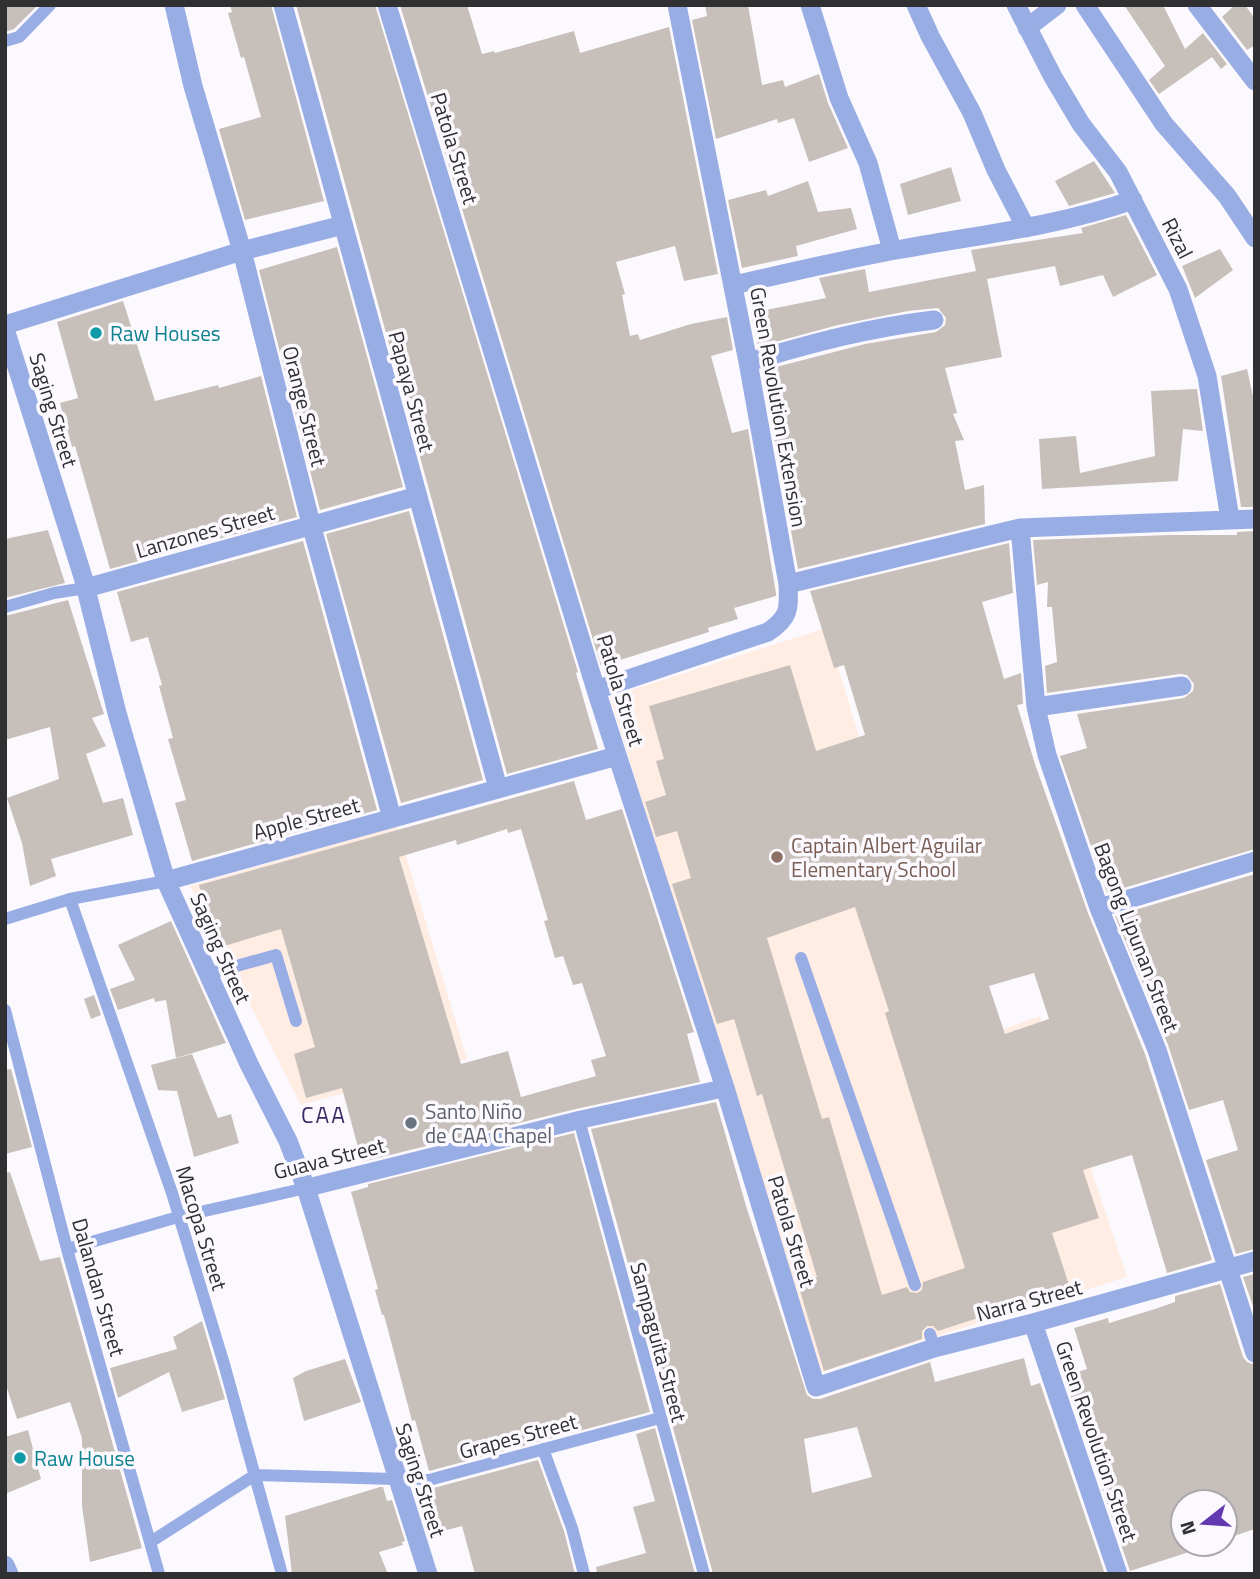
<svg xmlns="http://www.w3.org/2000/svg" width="1260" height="1579" font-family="'Titillium Web',sans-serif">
  <rect width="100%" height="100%" fill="#fcf9fe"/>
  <!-- education -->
  <path fill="#ffece3" d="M826,628L954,1047L1040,1016L1127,1277L818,1373L610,697Z
    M397,826L467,1059L301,1105L190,886Z"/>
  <!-- building -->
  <path fill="#c7c0ba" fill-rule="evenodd" d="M5,5H38L14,29L5,32Z
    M230,5H271L324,201L245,220L219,129L261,117L244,57L241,58L228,13L232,12Z
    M296,5H375L578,672L576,673L598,749L507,774Z
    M400,5H467L482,54L494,51L495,53L574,31L580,53L669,27L718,274L684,281L675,246L616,262L625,294L622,295L630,336L638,334L640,340L691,324L727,317L733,350L711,356L732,433L748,429L776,593V596L734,608L738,619L708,628L709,632L601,666Z
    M705,5H748L762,85L783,80L785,87L819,74L828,103L848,148L809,162L794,118L778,123L777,119L716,139L692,20L707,16Z
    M1124,5H1163L1185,49L1203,33L1227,64L1221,69L1212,57L1159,94L1149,80L1165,66Z
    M1235,5H1245L1255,19V45L1247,50L1222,17Z
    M1094,161L1115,193L1069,206L1055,181Z
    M951,167L961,201L908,215L900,184Z
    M808,181L818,212L851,208L857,229L796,246L798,256L742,268L728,200L766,190L768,196Z
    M1126,215L1157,275L1113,297L1103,275L1060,286L1055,266L987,279L1002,357L945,368L957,413L953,414L964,440L955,441L965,490L984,485L985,524L798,569L771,422L787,418L776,367L865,344L936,332L945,325L946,318L938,308L908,311L838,325L764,345L763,342L757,344L751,313L826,298L819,278L865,269L869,292L976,271L971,250L1083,233L1081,228Z
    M337,247L403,487L320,510L259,270Z
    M1220,249L1233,270L1195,298L1182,266Z
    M123,301L155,401L218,385L219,388L261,376L297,517L110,569L75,446L72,447L60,403L78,398L57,322Z
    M1247,369L1255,405V507H1241L1221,376Z
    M1197,389L1203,431L1183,429L1178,481L1042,489L1039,439L1076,436L1080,473L1155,456L1151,391Z
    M409,511L483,780L401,803L326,534Z
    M48,530L65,583L5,598V539Z
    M1255,531V849L1107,893L1060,756L1087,748L1077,714L1184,698L1193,691L1194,684L1187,675L1180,674L1047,693L1045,666L1057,662L1052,607H1047L1048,582L1037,585L1033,540L1169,535H1237V532Z
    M303,541L377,810L192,861L175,803L186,800L168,739L173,738L159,686L162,685L148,637L131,642L117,592Z
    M1009,543L1013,593L982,602L1004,679L1021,673L1023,704L1017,705L1035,764L1088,913L1145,1054L1212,1260L1167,1273L1132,1155L1083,1170L1099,1218L1052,1233L1070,1288L938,1331L933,1326H927L922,1331V1339L824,1371L797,1281L817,1277L762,1094L757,1096L734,1019L717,1024L672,884L691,878L677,831L656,837L645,802L666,795L656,761L664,759L649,706L790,665L816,751L865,735L844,665L834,668L810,591ZM855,907L889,1011L885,1013L965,1268L923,1282L922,1290L917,1293L910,1292L907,1287L882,1295L829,1117L822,1119L767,938ZM1034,973L1049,1019L1005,1034L989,986Z
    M68,600L104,714L92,718L106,746L86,754L103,803L123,798L133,835L51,859L56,876L30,886L22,843L7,798L59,779L50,727L5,740V616Z
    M574,781L586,820L622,809L694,1032L687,1034L700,1082L576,1109L362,1162L342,1088L306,1098L294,1054L315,1047L281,929L211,950L193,910L197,908L191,899L202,896L199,885ZM507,829L508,833L521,829L548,920L544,921L555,958L563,956L573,985L582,983L606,1056L591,1060L596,1076L521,1097L508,1051L461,1064L399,857L456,840L457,845Z
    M1255,874V1249L1236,1254L1206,1160L1238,1150L1223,1100L1189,1110L1168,1045L1115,916Z
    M171,921L226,1043L176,1058L166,1000L155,1002L154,998L118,1010L110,989L135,980L118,945Z
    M94,995L101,1015L91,1019L84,999Z
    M192,1054L218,1118L231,1114L239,1143L194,1157L177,1091L158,1090L151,1065Z
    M11,1069L32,1147L5,1154V1070Z
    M716,1102L747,1209L807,1395L813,1399H820L930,1362L935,1382L1024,1358L1031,1386L1040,1383L1105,1574H713L591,1129ZM857,1427L872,1477L812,1493L804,1439Z
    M574,1133L650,1412L429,1471L415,1420L412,1421L384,1315H382L375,1290L378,1289L351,1192L368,1187V1184Z
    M10,1172L40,1261L60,1257L142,1548L90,1562L82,1506V1438L70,1402L17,1419L5,1382V1173Z
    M1255,1274V1312L1243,1277Z
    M1220,1284L1243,1357L1247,1362L1255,1365V1529L1225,1539V1502H1183V1544H1209L1205,1545V1547L1130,1571L1064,1376L1087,1369L1074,1328L1108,1318L1109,1323L1155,1309L1175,1302V1296Z
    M202,1321L225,1399L182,1412L169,1372L118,1398L110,1368L177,1349L173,1337Z
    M345,1359L361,1402L304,1421L293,1378L306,1371Z
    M655,1428L695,1574H597L596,1567L646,1553L633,1507L655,1501L636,1434Z
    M28,1430L41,1479L5,1494V1437Z
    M538,1460L564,1531L575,1574H475L462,1526L429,1535L415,1493Z
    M380,1487H383L387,1501L392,1500L405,1541L402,1542L403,1545L379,1552L388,1574H292L285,1516Z"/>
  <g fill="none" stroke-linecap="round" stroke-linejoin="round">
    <!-- service -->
    <path stroke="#99ade5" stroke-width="12" d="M5,41L19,37L50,5
      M5,607L54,593L86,588
      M70,899L172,1193L224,1364L282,1574
      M5,919L70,899L166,881
      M801,958L915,1285
      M208,974L276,955L296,1021
      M5,1010L67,1249L159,1574
      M579,1120L704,1574
      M67,1249L178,1217L306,1188
      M930,1334L934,1348
      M543,1449L572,1528L584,1574
      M152,1541L255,1475L429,1480L660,1418"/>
    <!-- pedestrian -->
    <path stroke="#99ade5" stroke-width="18" d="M306,1188L579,1120L725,1088"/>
    <!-- minor -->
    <path stroke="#99ade5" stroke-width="19" d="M174,5L193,86L242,251L311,524L392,818
      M283,5L498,788
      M387,5L596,690L725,1088L816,1387L934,1348L1033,1323L1255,1261
      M810,5L839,98L868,163L892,250
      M916,5L930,36L972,113L996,170L1026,228
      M1016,5L1053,77L1081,124L1118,172L1178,289L1207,376L1230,519
      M1085,5L1164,124L1227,196L1255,238
      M1197,5L1255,81
      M1027,28L1057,5
      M733,285C789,273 845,259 902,249C979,235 1059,226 1133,200
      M5,325L242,251L343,225
      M5,329L83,577L117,713L166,881L249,1064L288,1141L306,1188L428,1574
      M748,362C813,343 867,328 934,320
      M1020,528L1036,707L1047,755L1099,908L1157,1050L1255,1353
      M788,584L1020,528L1255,519
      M86,588L418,496
      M596,690L768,632C790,617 789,609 788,584L748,362L677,5
      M1036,707L1182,686
      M166,881L617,756
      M1099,908L1255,861
      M1033,1323L1118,1574
      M5,1565L9,1574"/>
  </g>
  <!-- markers -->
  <g fill="#0f9aa8" stroke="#fcf9fe" stroke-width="2.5">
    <circle cx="96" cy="333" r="7"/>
    <circle cx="20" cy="1458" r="7"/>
  </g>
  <circle fill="#8d6e63" stroke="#fcf9fe" stroke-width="2.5" cx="777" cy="857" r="7"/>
  <circle fill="#6b7280" stroke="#fcf9fe" stroke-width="2.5" cx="411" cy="1123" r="7"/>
  <g text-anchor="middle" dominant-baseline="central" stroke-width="7" stroke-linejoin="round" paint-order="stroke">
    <!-- street labels -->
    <g font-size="21" fill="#302f32" stroke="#fcf9fe">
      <text transform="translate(455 148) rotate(73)">Patola Street</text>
      <text transform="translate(1178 238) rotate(63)">Rizal</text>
      <text transform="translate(412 391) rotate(75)">Papaya Street</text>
      <text transform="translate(305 406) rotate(76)">Orange Street</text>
      <text transform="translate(779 407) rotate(80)">Green Revolution Extension</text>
      <text transform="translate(54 410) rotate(73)">Saging Street</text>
      <text transform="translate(205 531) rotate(-16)">Lanzones Street</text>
      <text transform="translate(621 690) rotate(73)">Patola Street</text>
      <text transform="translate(306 818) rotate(-15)">Apple Street</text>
      <text transform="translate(1137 937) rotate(69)">Bagong Lipunan Street</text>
      <text transform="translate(221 948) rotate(66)">Saging Street</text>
      <text transform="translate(329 1158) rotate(-14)">Guava Street</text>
      <text transform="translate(202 1228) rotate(73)">Macopa Street</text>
      <text transform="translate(792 1231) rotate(73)">Patola Street</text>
      <text transform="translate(99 1287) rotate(74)">Dalandan Street</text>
      <text transform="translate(1029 1300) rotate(-15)">Narra Street</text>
      <text transform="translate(659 1342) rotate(75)">Sampaguita Street</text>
      <text transform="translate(518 1436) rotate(-15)">Grapes Street</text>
      <text transform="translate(1097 1441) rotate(71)">Green Revolution Street</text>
      <text transform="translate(421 1480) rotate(72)">Saging Street</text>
    </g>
    <!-- culture labels -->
    <g font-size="21" fill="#0d838f" stroke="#fcf9fe" text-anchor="start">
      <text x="110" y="333">Raw Houses</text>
      <text x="34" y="1458">Raw House</text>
    </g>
    <!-- education labels -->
    <g font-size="21" fill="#785e54" stroke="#fcf9fe" text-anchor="start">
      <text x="791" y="845">Captain Albert Aguilar<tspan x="791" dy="24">Elementary School</tspan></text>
    </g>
    <!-- worship labels -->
    <g font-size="21" fill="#5b616d" stroke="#fcf9fe" text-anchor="start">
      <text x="425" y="1111">Santo Niño<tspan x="425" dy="24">de CAA Chapel</tspan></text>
    </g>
    <!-- neighbourhood labels -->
    <g font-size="23" letter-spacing="2" fill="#3b2a65" stroke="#fcf9fe">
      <text x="324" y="1114">CAA</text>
    </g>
  </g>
  <!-- border -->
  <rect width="1260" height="1579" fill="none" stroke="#302f32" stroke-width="14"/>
  <!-- north arrow -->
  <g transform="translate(1204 1523) rotate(253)"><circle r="33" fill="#fcf9fe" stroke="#aaa8ac" stroke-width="2"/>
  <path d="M0-5L12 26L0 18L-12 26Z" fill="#6339b1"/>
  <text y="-10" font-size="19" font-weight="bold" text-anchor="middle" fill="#302f32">N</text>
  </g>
</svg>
